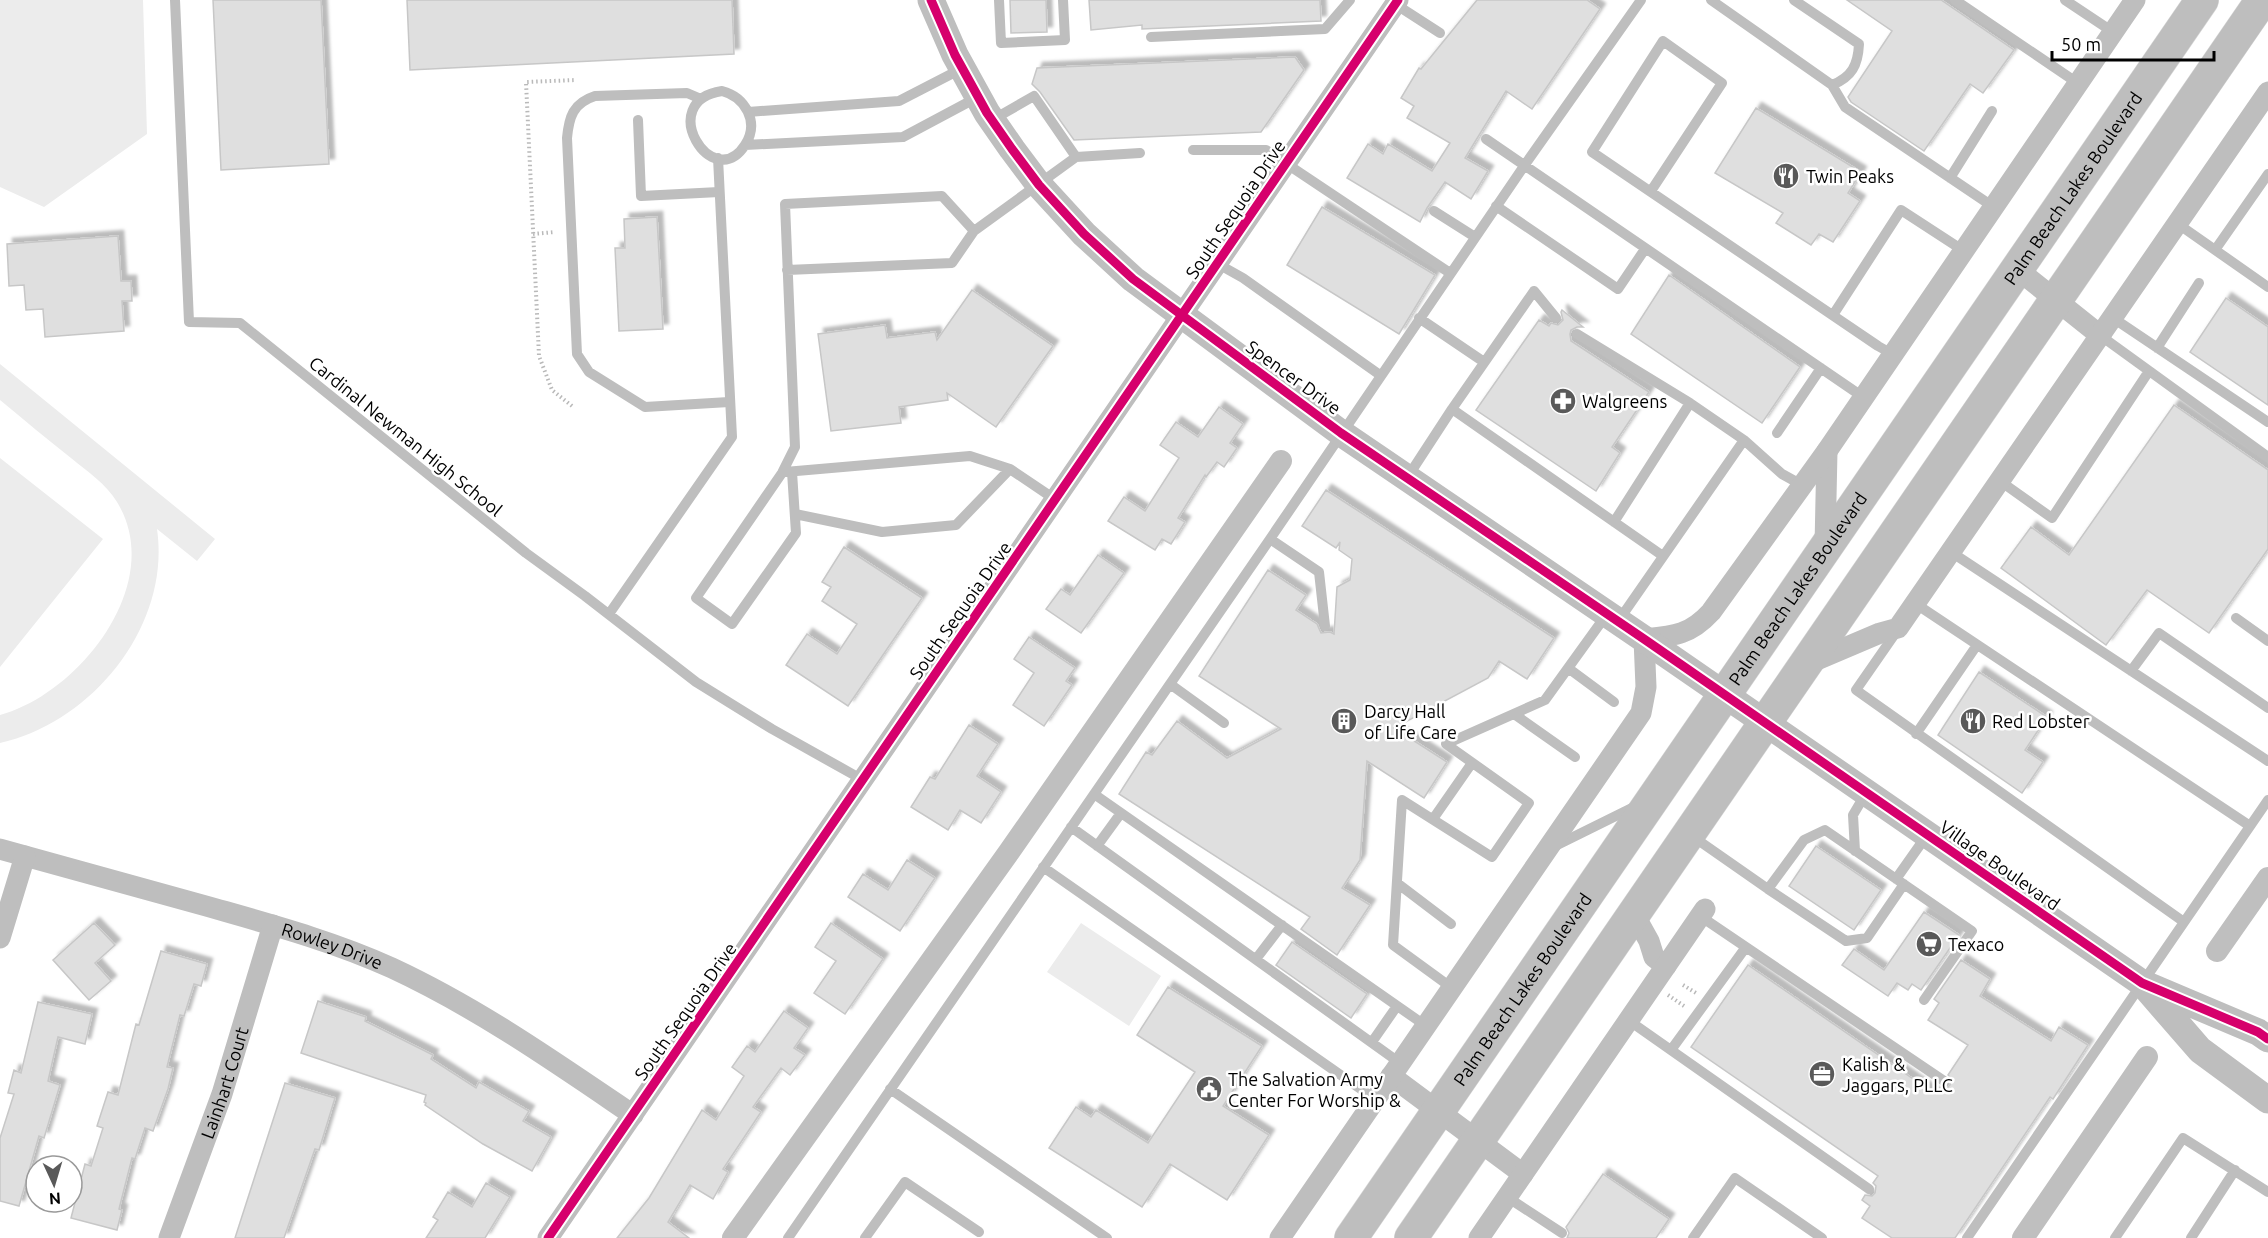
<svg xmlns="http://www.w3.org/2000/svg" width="2268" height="1238" font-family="Ubuntu,sans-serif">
  <defs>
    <filter id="shadow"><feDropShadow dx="5.5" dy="-5.5" stdDeviation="1.5" flood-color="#0004"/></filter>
  </defs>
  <rect width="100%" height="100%" fill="#fff"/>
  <!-- green -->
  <path fill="#ececec" d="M0,0H143L147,134L44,207L0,187Z
    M0,364L215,539L197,561L157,529C171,625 93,722 0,743V715C79,694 167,583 117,502C106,484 88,472 71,458C47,439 24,420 0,400Z
    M0,458L103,539L0,667Z
    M1081,923L1161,976L1129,1026L1047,972Z"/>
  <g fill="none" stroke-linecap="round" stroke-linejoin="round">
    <!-- canal -->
    <path stroke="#bfbfbf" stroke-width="22" d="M2217,951L2268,878
      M733,1238L1009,852L1281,461
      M2023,1238L2147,1057"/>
  </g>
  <!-- building -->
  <path fill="#dfdfdf" stroke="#c7c7c7" stroke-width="1.5" filter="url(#shadow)" d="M213,0H321L329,164L221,170Z
    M407,0H732L734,54L410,70Z
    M1010,0H1046L1047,32L1011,33Z
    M1089,0H1320L1321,21L1142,29V25L1091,30Z
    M1477,0H1587L1600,9L1532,109L1506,91L1465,158L1488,171L1471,199L1445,182L1427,208L1420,222L1347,178L1368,144L1383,154L1388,144L1432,171L1450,143L1407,118L1414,106L1401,98L1419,68L1421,69Z
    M1847,0H1941L2014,50L1983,93L1970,84L1924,151L1851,102L1848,97L1892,31Z
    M1295,57L1304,70L1261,132L1074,140L1040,92L1032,84L1037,68Z
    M1756,108L1861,172L1848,193L1860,201L1833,242L1819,234L1811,245L1776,223L1783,213L1715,173Z
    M1322,207L1435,275L1399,334L1287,265Z
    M657,217L663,329L619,331L615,248H625L624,219Z
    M118,236L121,281H131L132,301H122L124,331L45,337L43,309L26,310L24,285L9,286L7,244Z
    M1669,275L1800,367L1762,423L1631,334Z
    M972,290L1053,346L996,427L947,393L948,400L899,407L901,423L831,431L818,334L885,325L887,338L935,332L937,340Z
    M2226,298L2268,327V405L2190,352Z
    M1562,310L1583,327H1577L1571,330L1570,334L1571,341L1649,392L1612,447L1620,453L1596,491L1476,410L1539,320L1549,326L1551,323L1558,325L1563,320L1561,312Z
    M2174,405L2268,470V549L2209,633L2147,590L2106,645L2001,568L2031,527L2069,555Z
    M1219,407L1243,424L1230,443L1237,448L1224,467L1217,462L1206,477L1205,475L1178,518L1185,522L1171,544L1162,539L1155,550L1108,521L1124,497L1145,511L1179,458L1160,445L1176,422L1198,437Z
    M1326,490L1554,638L1527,679L1499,661L1488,678L1394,728L1447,762L1424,798L1367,761L1360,860L1342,888L1370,905L1337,955L1301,929L1310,917L1119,794L1146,752L1152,755L1177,721L1227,758L1281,729L1199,676L1268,570L1306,595L1296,610L1317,624L1321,633L1330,632L1334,634L1337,587L1350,580L1352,559L1339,550L1340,542L1336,548L1302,526Z
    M844,547L922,598L848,706L786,665L807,634L837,654L857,624L822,601L831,587L822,582Z
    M1098,555L1124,573L1081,633L1046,609L1061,589L1070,595Z
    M1029,637L1075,668L1066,681L1072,685L1044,726L1013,705L1034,673L1014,659Z
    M1979,672L2047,717L2025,750L2043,762L2022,793L1938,735Z
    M969,725L998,744L977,776L1001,792L981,823L960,810L948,830L911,807L930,777L935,779Z
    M1816,846L1881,890L1854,930L1789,886Z
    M907,860L935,878L900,931L848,897L863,874L888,890Z
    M1924,912L1959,935L1921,990L1912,984L1908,990L1897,983L1888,996L1842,965L1854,949L1884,970Z
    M94,923L115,945L95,963L111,981L89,1000L53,960Z
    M831,923L883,959L845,1014L814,993L836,961L815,947Z
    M1292,942L1367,994L1351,1018L1276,965Z
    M161,951L207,964L201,986L194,984L184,1016L180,1015L167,1067L173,1068L168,1089L153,1131L145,1128L135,1159L132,1158L119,1209L122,1210L117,1230L71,1218L85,1164L91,1166L103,1128L97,1126L108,1092L118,1095L136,1024L139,1025Z
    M1961,960L1990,979L1980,996L2051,1041L2059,1027L2088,1045L2053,1099L2050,1097L1955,1238H1892L1862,1218L1870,1206L1862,1200L1865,1195L1872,1196L1875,1193L1876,1186L1873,1183L1878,1176L1691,1047L1748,965L1935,1094L1940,1087L1947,1088L1950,1085L1951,1078L1948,1075L1968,1045L1928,1020L1939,1003L1934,999Z
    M1168,987L1262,1046L1223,1106L1269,1135L1227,1200L1170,1164L1142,1207L1049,1148L1076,1107L1091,1117L1096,1110L1148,1143L1195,1072L1137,1035Z
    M318,1001L366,1017L365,1021L433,1055L431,1059L476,1088L479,1082L529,1111L523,1121L551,1137L532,1171L483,1144L425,1105L426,1103L424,1102L426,1095L301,1053Z
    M38,1002L92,1014L85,1044L58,1037L48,1081L60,1085L44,1138L39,1136L19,1206L0,1201V1138L14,1094L8,1093L14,1070L21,1073Z
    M784,1011L808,1028L794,1048L805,1055L790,1075L781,1068L753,1107L761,1112L723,1169L728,1172L713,1199L690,1185L668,1222L689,1238H617L649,1198L702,1110L716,1120L744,1076L732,1067L747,1046L755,1052Z
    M285,1083L335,1098L319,1150L315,1149L284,1238H235Z
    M1603,1174L1669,1219L1656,1238H1567L1569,1233L1566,1227Z
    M486,1183L510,1197L485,1238H426L438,1220L433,1217L448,1192L472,1207Z"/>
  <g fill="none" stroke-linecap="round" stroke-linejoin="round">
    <defs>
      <g id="primary">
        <path id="s3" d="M1351,1238L2202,0"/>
        <path d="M1411,1238L2262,0"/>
      </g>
    </defs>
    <!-- primary casing -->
    <use href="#primary" stroke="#dbdbdb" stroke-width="34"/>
    <!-- path -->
    <path stroke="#b9b9b9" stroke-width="4" stroke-dasharray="1.5 3" stroke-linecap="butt" d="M533,234L555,232
      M572,406L552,390L539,356L526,82L576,80
      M1683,985L1696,993
      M1668,995L1684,1006"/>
    <!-- service -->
    <path stroke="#bebebe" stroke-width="10" d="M175,0L189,322L240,323L526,553L585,596L696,682L772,729L863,780
      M999,0L1001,43L1065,40L1063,0
      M1711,0L1832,85L1845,107L1995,208
      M1794,0L1859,44C1858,65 1852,77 1832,85
      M1955,0L2079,84
      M2065,0L2113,32
      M1392,2L1440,33
      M1151,37L1325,29L1350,0
      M722,91C745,97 760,122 745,145C713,195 654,101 722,91Z
      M701,99L687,93L595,96C573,103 569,117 567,138L577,354L589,372L645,407L729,402
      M748,112L899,101L963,68
      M638,120L641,196L719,192
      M992,120L1034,96L1076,157
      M1486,139L1863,397
      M745,145L903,137L978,97
      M1193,150H1266L1450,273
      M1950,178L1992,111
      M1651,191L1722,83L1663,41L1592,152L1878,346L1894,355
      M1496,206L1618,289L1645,249
      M1434,211L1475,237
      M2178,224L2268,287
      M2215,250L2268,174
      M1218,264L1243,278L1380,375
      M787,270L952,263L974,231L1076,157L1140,153
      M1833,315L1901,210L1964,251
      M1419,318L1484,362
      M1556,318L1534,291L1452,409L1663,556
      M2113,318L2268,422
      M1577,334L1690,403
      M2101,336L2268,457
      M2157,348L2199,283
      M1777,433L1821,368
      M785,472L970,456L1010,469L1056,500
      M792,472L796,533L732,624L696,598L782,473L795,447L785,204L942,196L974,231
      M1407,478L1452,409
      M2000,481L2052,518L2149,371
      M795,514L882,532L956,525L1010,469
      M1614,522L1690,403L1744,440L1782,474L1802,485
      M1270,539L1319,572L1325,626
      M1951,552L2268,761
      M1916,604L2250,826
      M609,614L732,437L718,158
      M2236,618L2268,641
      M1619,620L1744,440
      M1897,631L1856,690L2184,922
      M1568,668L1614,702
      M2131,671L2159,633L2268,708
      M1170,684L1224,723
      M1514,714L1575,757
      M1916,734L1977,645
      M1094,794L1426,1026
      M1433,819L1472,763
      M1071,827L1400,1063
      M1692,836L1768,889L1804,840L1825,830L1972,931L1924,1000
      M1097,846L1121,813
      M1553,847L1636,806
      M1855,851L1853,815L1866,793
      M1043,867L1375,1099
      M1896,879L1927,835
      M1397,883L1451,924
      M1768,889L1846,941L1867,938L1904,884
      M1700,916L1944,1081
      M1256,959L1282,925
      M1452,988L1393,945L1402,800L1492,857L1529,803L1446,744L1545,700L1607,614
      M1628,1020L1869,1189
      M1372,1042L1397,1006
      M1671,1050L1746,947
      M890,1089L1107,1238
      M1507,1197L1562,1233
      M788,1238L1270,539L1524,166L1641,0
      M865,1238L905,1182L979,1232
      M1693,1238L1735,1178L1822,1238
      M1967,1238L2268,800
      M2115,1238L2183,1138L2268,1192
      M2191,1238L2235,1170"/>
    <!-- minor -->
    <g stroke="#bebebe" stroke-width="21">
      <path d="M2017,269L2101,336"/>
      <path d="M1825,546L1827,451"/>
      <path d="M1807,664L1880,633L1898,628L2268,92"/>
      <path id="s1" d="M0,849C69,868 138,887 206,906C269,924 333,941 392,968C478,1008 555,1062 633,1115"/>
      <path d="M1634,914L1649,941L1654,957L1666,966"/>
      <path d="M0,938L25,856"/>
      <path d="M1391,1076L1523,1174"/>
      <path id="s2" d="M169,1238L222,1094L273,925"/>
      <path d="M548,1238L1398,0"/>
      <path d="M1280,1238L1641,713L1646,687L1644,639C1674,636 1690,635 1711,612L1827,451L2135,0"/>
      <path d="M1479,1238L1705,909"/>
    </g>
    <!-- tertiary -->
    <path stroke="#bebebe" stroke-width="27" d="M931,0L955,55L987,113L1012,149L1039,185L1084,234L1133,279L1341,433L1644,639L2142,983L2258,1032L2268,1039
      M2147,989L2200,1050L2268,1100"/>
    <!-- primary -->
    <use href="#primary" stroke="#bebebe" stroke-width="33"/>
    <defs>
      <path id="cycleway" d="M931,0L955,55L987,113L1012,149L1039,185L1084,234L1133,279L1341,433L1644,639L2142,983L2258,1032L2268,1039
        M548,1238L1398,0"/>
    </defs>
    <!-- cycleway casing -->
    <use href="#cycleway" stroke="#fff" stroke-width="13"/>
    <!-- cycleway -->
    <use href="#cycleway" stroke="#d6006c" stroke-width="9"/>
  </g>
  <!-- icons -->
  <defs>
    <symbol id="restaurant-disc" viewBox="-11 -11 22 22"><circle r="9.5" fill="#595959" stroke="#fff"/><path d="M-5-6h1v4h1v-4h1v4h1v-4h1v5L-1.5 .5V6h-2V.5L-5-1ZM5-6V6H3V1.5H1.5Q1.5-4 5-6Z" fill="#fff"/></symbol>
    <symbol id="pharmacy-disc" viewBox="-11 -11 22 22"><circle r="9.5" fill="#595959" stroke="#fff"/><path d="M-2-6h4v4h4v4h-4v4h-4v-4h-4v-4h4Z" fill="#fff"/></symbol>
    <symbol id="building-disc" viewBox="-11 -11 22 22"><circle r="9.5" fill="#595959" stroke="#fff"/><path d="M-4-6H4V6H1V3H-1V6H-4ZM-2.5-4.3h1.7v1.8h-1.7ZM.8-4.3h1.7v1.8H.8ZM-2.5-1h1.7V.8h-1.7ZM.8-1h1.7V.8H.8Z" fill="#fff"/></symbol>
    <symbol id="supermarket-disc" viewBox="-11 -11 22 22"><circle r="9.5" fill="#595959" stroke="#fff"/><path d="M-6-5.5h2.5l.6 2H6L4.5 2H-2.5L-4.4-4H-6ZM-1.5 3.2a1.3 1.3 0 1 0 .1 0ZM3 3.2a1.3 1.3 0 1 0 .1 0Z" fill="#fff"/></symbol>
    <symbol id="office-disc" viewBox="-11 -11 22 22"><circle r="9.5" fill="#595959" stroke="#fff"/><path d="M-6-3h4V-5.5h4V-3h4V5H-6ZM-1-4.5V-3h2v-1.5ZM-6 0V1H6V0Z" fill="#fff"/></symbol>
    <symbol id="civic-disc" viewBox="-11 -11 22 22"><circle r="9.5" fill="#595959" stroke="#fff"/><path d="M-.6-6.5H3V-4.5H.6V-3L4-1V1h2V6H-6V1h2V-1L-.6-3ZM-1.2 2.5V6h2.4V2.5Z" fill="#fff"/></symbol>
  </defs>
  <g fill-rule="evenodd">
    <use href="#restaurant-disc" x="1771" y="161" width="30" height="30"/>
    <use href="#pharmacy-disc" x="1548" y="386" width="30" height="30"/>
    <use href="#building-disc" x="1329" y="706" width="30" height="30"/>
    <use href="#restaurant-disc" x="1958" y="706" width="30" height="30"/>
    <use href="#supermarket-disc" x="1914" y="929" width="30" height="30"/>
    <use href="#office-disc" x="1807" y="1059" width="30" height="30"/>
    <use href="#civic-disc" x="1194" y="1074" width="30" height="30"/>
  </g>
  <g text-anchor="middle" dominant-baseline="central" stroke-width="5" stroke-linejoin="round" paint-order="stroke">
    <!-- poi labels -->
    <g font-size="18" fill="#000" stroke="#fff" text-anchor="start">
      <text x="1806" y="176">Twin Peaks</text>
      <text x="1582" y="401">Walgreens</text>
      <text x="1364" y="711">Darcy Hall<tspan x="1364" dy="21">of Life Care</tspan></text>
      <text x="1992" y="721">Red Lobster</text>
      <text x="1948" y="944">Texaco</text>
      <text x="1842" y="1064">Kalish &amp;<tspan x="1842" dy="21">Jaggars, PLLC</tspan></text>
      <text x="1228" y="1079">The Salvation Army<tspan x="1228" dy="21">Center For Worship &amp;</tspan></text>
    </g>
    <!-- street labels -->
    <g font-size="18" fill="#000" stroke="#fff">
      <text stroke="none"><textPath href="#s3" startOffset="1274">Palm Beach Lakes Boulevard</textPath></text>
      <text transform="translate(1235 209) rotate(-56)">South Sequoia Drive</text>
      <text transform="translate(1294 377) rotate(36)">Spencer Drive</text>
      <text transform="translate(406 436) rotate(39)">Cardinal Newman High School</text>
      <text stroke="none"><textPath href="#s3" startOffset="788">Palm Beach Lakes Boulevard</textPath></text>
      <text transform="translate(960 610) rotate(-55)">South Sequoia Drive</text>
      <text transform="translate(2000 865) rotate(35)">Village Boulevard</text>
      <text stroke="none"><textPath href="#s1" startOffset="346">Rowley Drive</textPath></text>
      <text stroke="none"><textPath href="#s3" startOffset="302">Palm Beach Lakes Boulevard</textPath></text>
      <text transform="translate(685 1011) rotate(-55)">South Sequoia Drive</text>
      <text stroke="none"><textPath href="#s2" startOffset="165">Lainhart Court</textPath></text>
    </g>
  </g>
  <!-- north arrow -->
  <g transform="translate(54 1184) rotate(176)"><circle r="28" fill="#ffffff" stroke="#999999" stroke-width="1.5"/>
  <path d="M0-4.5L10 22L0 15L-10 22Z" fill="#595959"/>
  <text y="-9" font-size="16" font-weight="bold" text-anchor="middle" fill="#000000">N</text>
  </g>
  <!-- scale -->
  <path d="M2052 51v9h162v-9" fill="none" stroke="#000000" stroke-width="3"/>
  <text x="2061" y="51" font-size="18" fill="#000000" stroke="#ffffff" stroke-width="4.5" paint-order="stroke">50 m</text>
</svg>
